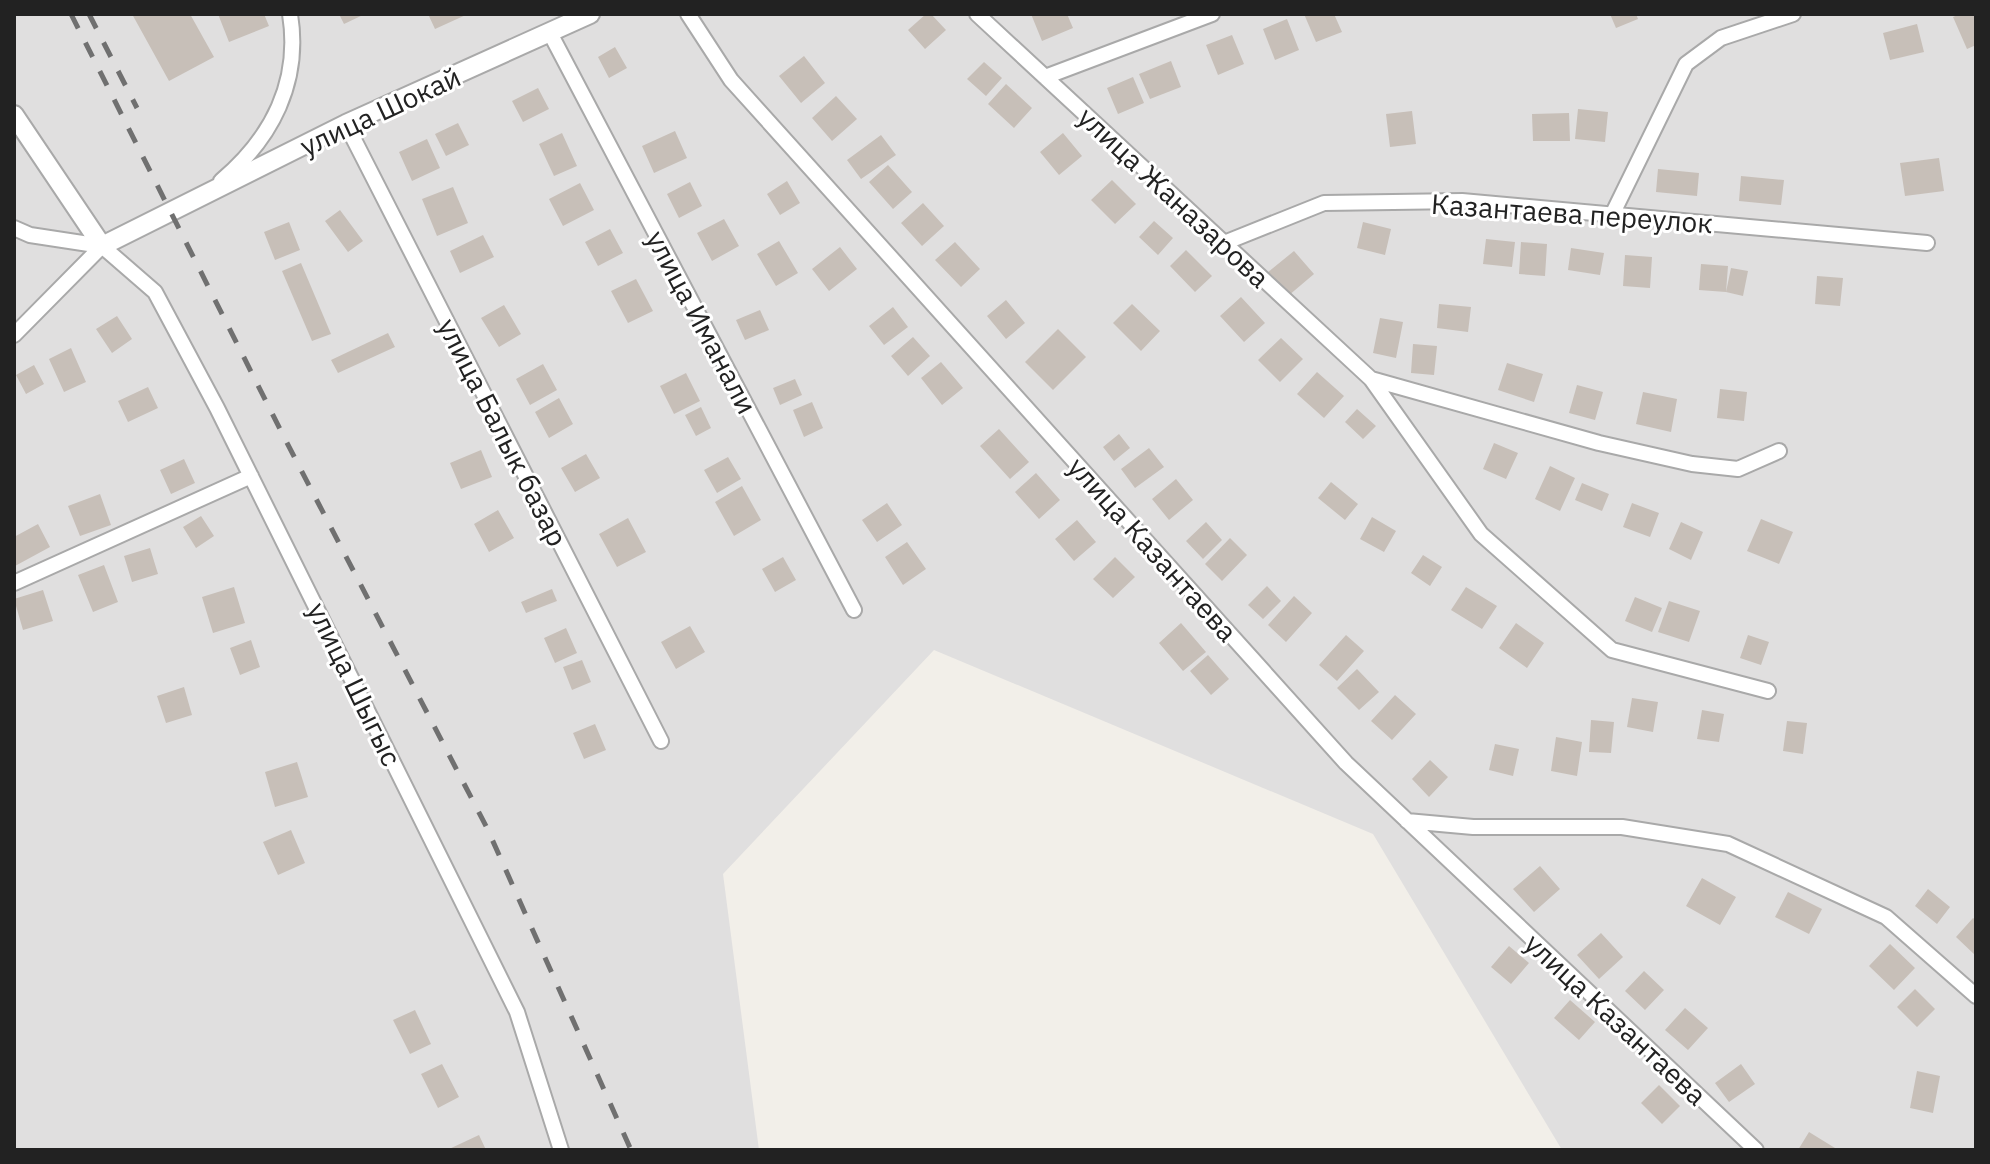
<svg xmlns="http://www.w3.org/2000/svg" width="1990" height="1164" font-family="'IBM Plex Sans',sans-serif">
  <rect width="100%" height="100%" fill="#f2efe9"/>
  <!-- residential -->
  <path fill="#e0dfdf" d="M14,14H1976V1150H1562L1373,834L934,650L723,874L759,1150H14Z"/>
  <!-- building -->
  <path fill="#c7bfb8" d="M132,14H190L214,57L169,81Z
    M218,14H264L269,26L229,42Z
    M339,14H365L344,24Z
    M428,14H468L435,29Z
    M926,14H931L946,30L925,49L908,30Z
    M1031,14H1067L1073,28L1042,41Z
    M1304,14H1334L1342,32L1316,42Z
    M1610,14H1636L1638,19L1616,28Z
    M1960,14H1976V45L1967,49L1953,17Z
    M1287,19L1299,50L1275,60L1263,29Z
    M1917,24L1924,52L1890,60L1883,33Z
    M1232,35L1244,64L1218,75L1206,45Z
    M615,47L627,68L609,78L598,57Z
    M804,56L825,83L801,103L779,76Z
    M1171,61L1181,87L1150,99L1139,74Z
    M984,62L1002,78L986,96L967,79Z
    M1133,77L1144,103L1118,114L1107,88Z
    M1006,84L1032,108L1014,128L988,104Z
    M538,88L549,109L523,122L512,101Z
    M836,96L857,119L832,141L812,118Z
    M1578,109L1608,112L1605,142L1575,139Z
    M1412,111L1416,144L1390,147L1386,114Z
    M1569,113L1570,141H1533L1532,114Z
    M458,123L469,145L446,156L435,134Z
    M675,131L687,158L654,173L642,146Z
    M562,133L577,166L554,176L539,144Z
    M1063,133L1082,156L1059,175L1040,152Z
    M881,135L896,155L861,179L847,160Z
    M427,139L440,168L412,181L399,152Z
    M1939,158L1944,191L1905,196L1900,163Z
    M888,165L912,192L893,209L869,182Z
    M1658,169L1699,173L1697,196L1656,192Z
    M1741,176L1784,180L1781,205L1739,201Z
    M1112,180L1136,204L1115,224L1091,200Z
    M787,181L800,203L780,215L767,194Z
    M690,182L702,206L679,218L667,194Z
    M580,183L594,210L563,226L549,199Z
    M453,187L468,223L437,236L422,199Z
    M923,203L944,226L922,246L901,223Z
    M340,210L363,241L348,252L325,221Z
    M724,219L739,246L712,261L697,233Z
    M1154,221L1173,238L1158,255L1139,237Z
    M289,222L300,250L275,260L264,232Z
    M1363,222L1391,229L1385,255L1357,248Z
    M610,229L623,253L598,266L585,242Z
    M483,235L494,257L460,273L450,251Z
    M1486,239L1515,242L1512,267L1483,264Z
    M779,241L798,273L776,286L757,254Z
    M955,242L980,269L961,287L935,260Z
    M1521,242L1547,244L1545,276L1519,274Z
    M840,247L857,269L829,291L812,269Z
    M1571,248L1604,253L1600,275L1568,270Z
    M1186,250L1212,276L1195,292L1170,266Z
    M1294,251L1314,274L1288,296L1267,273Z
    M1625,255L1652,257L1650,288L1623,286Z
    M301,263L331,334L312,341L282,271Z
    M1701,264L1728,266L1726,292L1699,290Z
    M1731,268L1748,271L1743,296L1726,292Z
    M1817,276L1843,278L1840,306L1815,304Z
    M636,279L653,311L628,323L611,291Z
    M1241,297L1265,323L1244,342L1220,316Z
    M1006,300L1025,323L1006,339L987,316Z
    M1132,304L1160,331L1141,351L1113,323Z
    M1439,304L1471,307L1468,332L1437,328Z
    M504,305L521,334L499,347L481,318Z
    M893,307L908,327L884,345L869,326Z
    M760,310L769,330L745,340L736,320Z
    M117,316L132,339L112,353L96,329Z
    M1380,318L1403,322L1396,358L1373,353Z
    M1058,329L1086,357L1053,390L1025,362Z
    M388,333L395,347L338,373L331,360Z
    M913,337L930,356L908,376L891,356Z
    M1281,338L1303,359L1280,382L1258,360Z
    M1413,344L1437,346L1434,375L1411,373Z
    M71,348L86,382L64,392L49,359Z
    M941,362L963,388L942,405L921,378Z
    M1507,363L1543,374L1534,402L1498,390Z
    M543,364L557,390L530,405L516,379Z
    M34,365L44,384L26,394L16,375Z
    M1317,372L1344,396L1324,418L1297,394Z
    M686,373L700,401L674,414L660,386Z
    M795,379L802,395L780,405L773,388Z
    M1577,385L1603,392L1595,420L1569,413Z
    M148,387L158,408L128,422L118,401Z
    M1720,389L1747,392L1744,421L1717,418Z
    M1643,392L1677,399L1671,432L1636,424Z
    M559,398L573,424L549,438L535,412Z
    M812,402L823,428L804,437L793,410Z
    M701,407L711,428L696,436L685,415Z
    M1357,409L1376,426L1363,439L1345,422Z
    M999,429L1029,462L1010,479L980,446Z
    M1119,434L1130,448L1114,461L1103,447Z
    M1494,443L1518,453L1506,479L1483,469Z
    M1149,448L1164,467L1135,488L1121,469Z
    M481,450L492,477L461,489L450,463Z
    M586,454L600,478L575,492L561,468Z
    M728,457L741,479L717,493L704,470Z
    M184,459L195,483L171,494L160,470Z
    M1550,466L1575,478L1560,511L1535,499Z
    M1036,473L1060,500L1039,519L1015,492Z
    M1176,479L1193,500L1169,520L1152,499Z
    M1331,482L1358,504L1345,520L1318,498Z
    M1582,483L1609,494L1602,511L1575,500Z
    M742,486L761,520L734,536L715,502Z
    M100,494L111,525L80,536L68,506Z
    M887,503L902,525L877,542L862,520Z
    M1632,503L1659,513L1650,537L1623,527Z
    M498,510L514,538L489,552L474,524Z
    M201,516L214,536L196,548L183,527Z
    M1372,517L1396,531L1384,552L1360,539Z
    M628,518L646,552L617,567L599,534Z
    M1761,519L1793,532L1779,564L1747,551Z
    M1077,520L1096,542L1074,561L1055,539Z
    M1206,522L1222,540L1203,559L1186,541Z
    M1681,522L1703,532L1691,560L1669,549Z
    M38,524L50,547L15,566L14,537Z
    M1230,538L1247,555L1222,581L1205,564Z
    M907,542L926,569L903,585L885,557Z
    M150,548L158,574L132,582L124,556Z
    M1423,555L1442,567L1430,586L1411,573Z
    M783,557L796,580L775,592L762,569Z
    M1115,557L1135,577L1113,598L1093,579Z
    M104,565L118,602L93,612L78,575Z
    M1267,586L1281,601L1263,619L1248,605Z
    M234,587L245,623L213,633L202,597Z
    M1466,587L1497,606L1482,629L1451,610Z
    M552,589L557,601L526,613L521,602Z
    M43,590L53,621L23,630L14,599Z
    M1294,596L1312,613L1286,642L1268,625Z
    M1635,597L1662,608L1652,632L1625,621Z
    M1669,601L1700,611L1689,642L1658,632Z
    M1181,623L1206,652L1183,671L1159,643Z
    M1516,623L1544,643L1527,668L1499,648Z
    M690,626L705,652L676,669L661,642Z
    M566,628L577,653L555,663L544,638Z
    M1346,635L1364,651L1337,681L1319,665Z
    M1748,635L1769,642L1761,665L1740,658Z
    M251,640L260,667L240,675L230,648Z
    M1208,655L1229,679L1211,695L1190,671Z
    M582,660L591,682L572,690L563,667Z
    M1357,669L1379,692L1359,710L1337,688Z
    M184,687L192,715L166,723L157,696Z
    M1395,695L1416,714L1392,740L1371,721Z
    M1632,698L1658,702L1653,732L1627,727Z
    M1702,710L1724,714L1719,742L1697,739Z
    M1591,720L1614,722L1611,753L1589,752Z
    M1787,721L1807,723L1803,754L1783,751Z
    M595,724L606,750L584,759L573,733Z
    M1556,737L1582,742L1577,776L1551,771Z
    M1495,744L1519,749L1513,776L1489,770Z
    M1430,760L1448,777L1429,797L1412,779Z
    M297,762L308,797L275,807L265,772Z
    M291,830L305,863L278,875L263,842Z
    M1540,866L1560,889L1534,912L1513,889Z
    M1702,878L1736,897L1720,925L1686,906Z
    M1928,889L1950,907L1937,924L1915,906Z
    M1788,892L1822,909L1809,934L1775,917Z
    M1973,918L1976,920V956L1956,937Z
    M1601,933L1623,957L1599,979L1577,955Z
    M1890,944L1915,968L1894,990L1869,966Z
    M1509,946L1529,963L1511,984L1491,967Z
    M1644,971L1664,990L1645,1010L1625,991Z
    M1915,989L1935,1009L1917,1027L1897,1007Z
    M1570,1000L1595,1022L1579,1040L1554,1018Z
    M1685,1008L1708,1028L1688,1050L1665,1030Z
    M415,1010L431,1044L410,1054L393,1020Z
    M442,1064L459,1097L438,1108L421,1074Z
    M1741,1064L1755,1084L1729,1102L1715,1083Z
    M1917,1071L1940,1076L1933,1113L1910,1108Z
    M1659,1085L1680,1106L1662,1124L1641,1103Z
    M1809,1132L1835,1148L1833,1150H1798Z
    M479,1135L486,1150H447Z"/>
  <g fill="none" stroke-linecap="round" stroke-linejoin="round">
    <defs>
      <path id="minor" d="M688,14L731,80L1346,763L1756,1150
        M977,14L1371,379L1481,534L1612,650L1768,691
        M550,33L854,610
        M1045,77L1212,14
        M346,124L661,741
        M221,181C272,138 301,82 290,14
        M1612,215L1686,64L1721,38L1793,14
        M14,228L30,235L102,246
        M1224,243L1324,203L1462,201L1927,243
        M102,246L155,292L217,408L517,1012L561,1150
        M14,335L102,246
        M1371,379L1599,443L1692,464L1738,469L1779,451
        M14,583L251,476
        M1407,821L1473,827H1622L1728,844L1886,917L1976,996"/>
      <path id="tertiary" d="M14,115L102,246L346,124L590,14"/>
    </defs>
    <!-- minor casing -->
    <use href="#minor" stroke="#a9a9a9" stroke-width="18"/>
    <!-- tertiary casing -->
    <use href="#tertiary" stroke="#a9a9a9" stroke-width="22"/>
    <!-- minor -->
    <use href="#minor" stroke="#fff" stroke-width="14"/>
    <!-- tertiary -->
    <use href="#tertiary" stroke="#fff" stroke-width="18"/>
    <!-- rail -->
    <path stroke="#707070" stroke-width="5" stroke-dasharray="16 16" stroke-linecap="butt" d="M71,14L286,441L487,828L631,1150
      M89,14L137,108"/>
  </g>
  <g text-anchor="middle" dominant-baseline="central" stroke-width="6" stroke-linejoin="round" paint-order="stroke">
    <!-- street labels -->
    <g font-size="28" fill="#222" stroke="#fff">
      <text transform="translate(380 111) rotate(-25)">улица Шокай</text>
      <text transform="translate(1174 197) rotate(43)">улица Жаназарова</text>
      <text transform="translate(1572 213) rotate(4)">Казантаева переулок</text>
      <text transform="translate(702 322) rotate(62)">улица Иманали</text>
      <text transform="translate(503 432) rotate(63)">улица Балык базар</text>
      <text transform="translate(1153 549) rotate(48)">улица Казантаева</text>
      <text transform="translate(355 684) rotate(64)">улица Шыгыс</text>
      <text transform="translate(1616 1019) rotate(43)">улица Казантаева</text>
    </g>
  </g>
  <!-- border -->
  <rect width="1990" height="1164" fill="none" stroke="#222222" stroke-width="32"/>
</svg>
